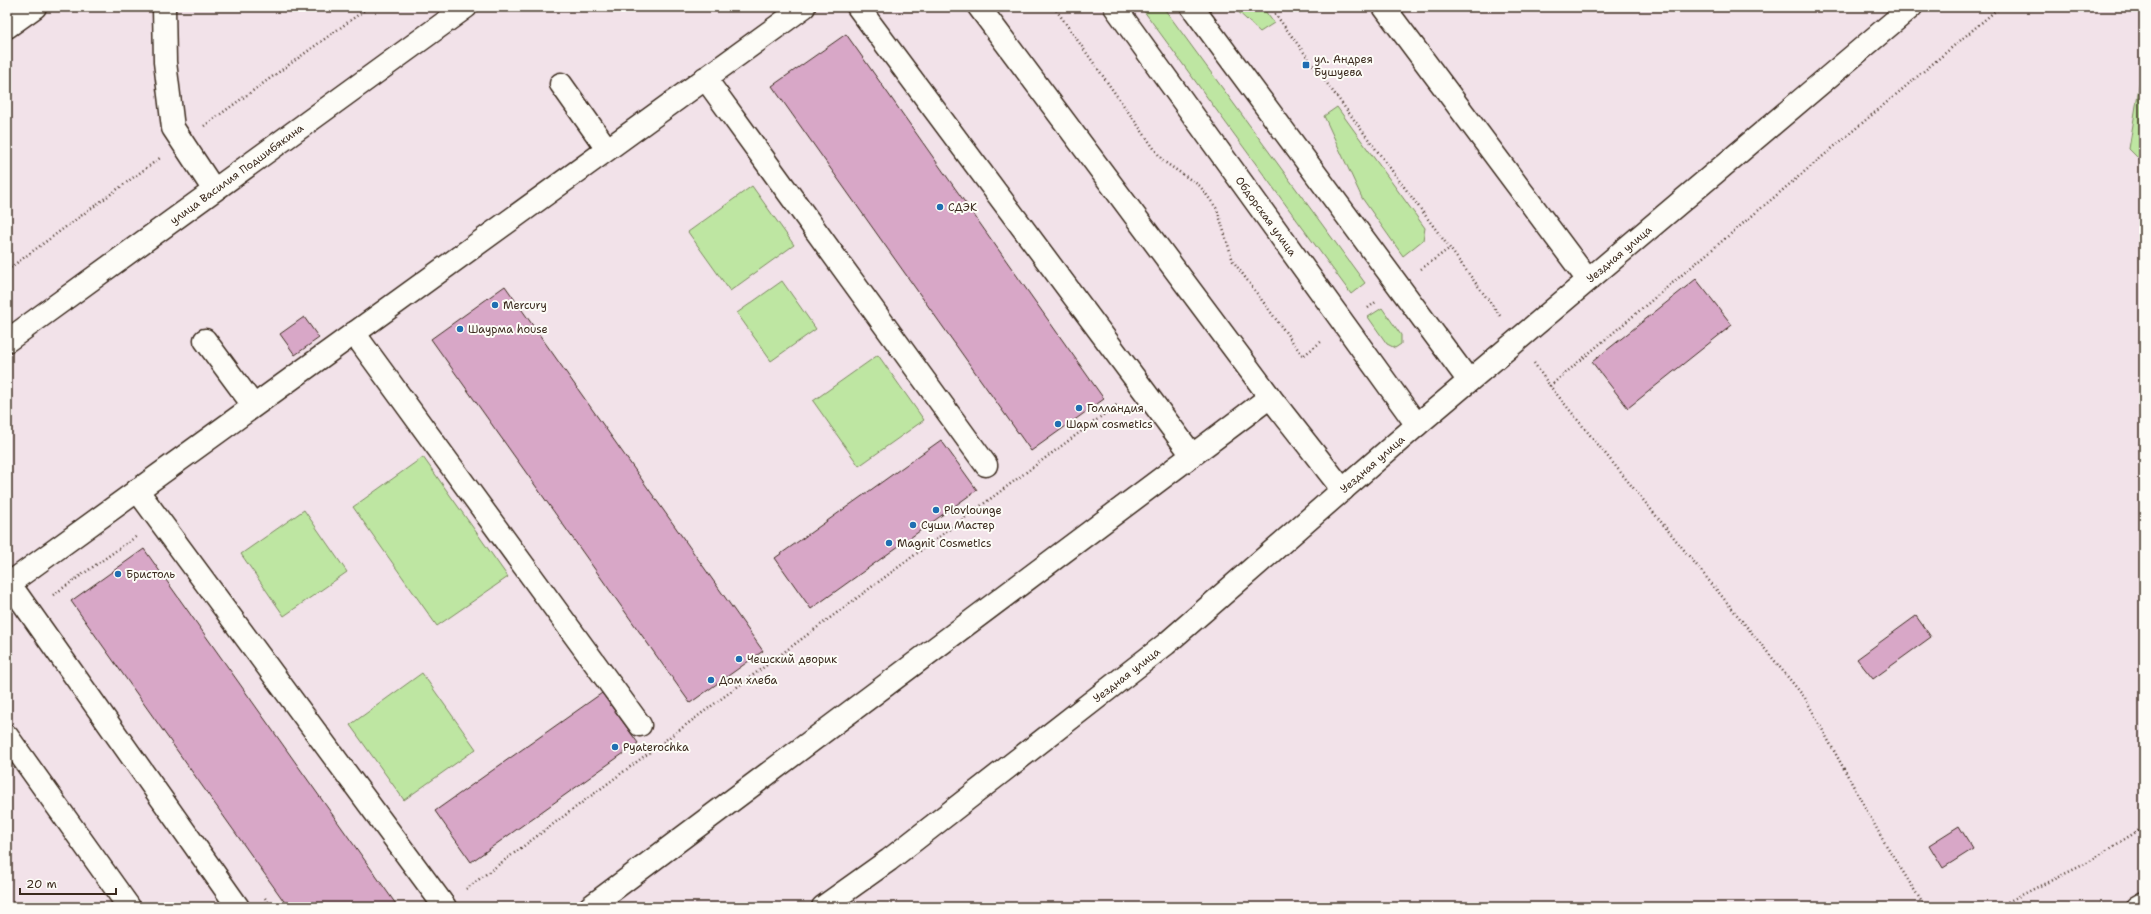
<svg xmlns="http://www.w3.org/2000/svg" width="2151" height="914" font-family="'Shantell Sans',sans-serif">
  <rect width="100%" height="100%" fill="#f2e2e9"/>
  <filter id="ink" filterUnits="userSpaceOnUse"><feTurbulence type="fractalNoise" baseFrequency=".025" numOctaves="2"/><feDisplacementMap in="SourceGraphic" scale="8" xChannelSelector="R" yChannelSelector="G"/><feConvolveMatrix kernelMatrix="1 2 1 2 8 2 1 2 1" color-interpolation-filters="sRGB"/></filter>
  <g filter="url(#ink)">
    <!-- green -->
    <path fill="#bee6a2" stroke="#7c8860" d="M1141,7H1163L1365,283L1351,294Z
      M1233,7H1262L1274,23L1260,32Z
      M2144,56V164L2129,149Z
      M1337,107L1425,228L1423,240L1403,256L1362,198L1324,116Z
      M752,186L794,245L730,291L688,232Z
      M782,281L816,329L771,361L737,313Z
      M1382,308L1401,335V344L1395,348L1387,344L1368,317Z
      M878,355L924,420L859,466L813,401Z
      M423,457L508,577L437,626L353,507Z
      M304,510L347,572L284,616L241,554Z
      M422,673L476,749L404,800L350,725Z"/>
    <!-- building -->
    <path fill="#d8a7c7" stroke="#3b2a1e" d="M846,34L1104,399L1031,451L772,86Z
      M1696,279L1732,325L1628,408L1592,362Z
      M505,286L763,651L690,703L431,339Z
      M304,317L319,338L295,355L280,334Z
      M941,440L977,490L811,609L775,558Z
      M144,549L398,907H288L71,601Z
      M1916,616L1931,637L1873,679L1857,659Z
      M602,693L638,743L471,862L435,811Z
      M1959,826L1973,849L1943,868L1929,845Z"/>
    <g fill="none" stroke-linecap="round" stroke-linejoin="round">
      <defs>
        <g id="minor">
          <path d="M164,7L165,62L173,128L214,190"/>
          <path d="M858,7L1192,455"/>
          <path d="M979,7L1270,397L1343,490"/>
          <path id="s1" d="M1115,7L1417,425"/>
          <path d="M1192,7L1469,381"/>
          <path d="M1384,7L1588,280"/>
          <path d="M7,27L35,7"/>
          <path d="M705,78L986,465"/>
          <path d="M561,84L607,149"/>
          <path d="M354,333L640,725"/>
          <path d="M205,340L253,405"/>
          <path id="s2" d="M7,341L466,7"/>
          <path d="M137,490L445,907"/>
          <path d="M9,583L238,907"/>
          <path d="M7,585L804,7"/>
          <path d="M7,736L129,907"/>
          <path d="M590,907L1270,397"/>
          <path id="s3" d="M823,907L889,860L1166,644L1417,425L1911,7"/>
        </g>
        <path id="highway" d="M2137,907L2144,903"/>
      </defs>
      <!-- minor casing -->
      <use href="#minor" stroke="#3b2a1e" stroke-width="25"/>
      <!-- highway casing -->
      <use href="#highway" stroke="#3b2a1e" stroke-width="25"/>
      <!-- path -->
      <path stroke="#3b2a1e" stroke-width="2.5" stroke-dasharray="1 3" stroke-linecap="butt" d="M1054,7L1163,161L1200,186L1217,209L1233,261L1303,356L1322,341
        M1270,7L1501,317
        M204,126L369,7
        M1421,269L1450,248
        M7,270L160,158
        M1368,308L1377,301
        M1534,363L1550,386
        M53,595L137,536
        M663,742L1118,404
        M466,889L650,752
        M265,898L272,907
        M1925,907L1883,840L1805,698L1550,386L2000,7
        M1997,907L2087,863L2144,827"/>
      <!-- minor -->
      <use href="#minor" stroke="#fdfcf7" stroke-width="22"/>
      <!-- highway -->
      <use href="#highway" stroke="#fdfcf7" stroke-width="22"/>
    </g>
  </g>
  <!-- markers -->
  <g fill="#1f6fb2" stroke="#fdfcf7" stroke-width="1.5">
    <rect x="1302" y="61" width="8" height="8" rx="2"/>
    <circle cx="940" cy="207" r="4"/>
    <circle cx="495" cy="305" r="4"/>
    <circle cx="460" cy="329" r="4"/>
    <circle cx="1079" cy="408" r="4"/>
    <circle cx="1058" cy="424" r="4"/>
    <circle cx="936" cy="510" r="4"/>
    <circle cx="913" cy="525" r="4"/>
    <circle cx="889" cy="543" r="4"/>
    <circle cx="118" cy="574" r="4"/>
    <circle cx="739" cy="659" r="4"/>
    <circle cx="711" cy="680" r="4"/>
    <circle cx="615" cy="747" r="4"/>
  </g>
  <g text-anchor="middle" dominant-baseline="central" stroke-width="4" stroke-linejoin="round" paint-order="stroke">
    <!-- poi labels -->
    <g font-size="11" fill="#3b2a1e" stroke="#fdfcf7" text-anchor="start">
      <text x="1314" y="59">ул. Андрея<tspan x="1314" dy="13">Бушуева</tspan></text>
      <text x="948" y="207">СДЭК</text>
      <text x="503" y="305">Mercury</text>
      <text x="468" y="329">Шаурма house</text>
      <text x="1087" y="408">Голландия</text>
      <text x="1066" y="424">Шарм cosmetics</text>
      <text x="944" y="510">Plovlounge</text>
      <text x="921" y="525">Суши Мастер</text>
      <text x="897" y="543">Magnit Cosmetics</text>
      <text x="126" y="574">Бристоль</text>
      <text x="747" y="659">Чешский дворик</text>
      <text x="719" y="680">Дом хлеба</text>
      <text x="623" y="747">Pyaterochka</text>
    </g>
    <!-- street labels -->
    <g font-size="11" fill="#3b2a1e" stroke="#fdfcf7">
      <text stroke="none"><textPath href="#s2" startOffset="284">улица Василия Подшибякина</textPath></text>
      <text stroke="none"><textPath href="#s1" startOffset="258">Обдорская улица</textPath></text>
      <text stroke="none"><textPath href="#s3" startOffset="1030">Уездная улица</textPath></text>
      <text stroke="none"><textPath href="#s3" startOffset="706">Уездная улица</textPath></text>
      <text stroke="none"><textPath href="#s3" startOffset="382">Уездная улица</textPath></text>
    </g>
  </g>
  <!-- margin -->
  <rect width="2151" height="914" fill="none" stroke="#fdfcf7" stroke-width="24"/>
  <rect x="12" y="12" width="2127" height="890" fill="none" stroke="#3b2a1e" stroke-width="1.5" filter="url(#ink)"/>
  <!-- scale -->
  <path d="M20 888v6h96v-6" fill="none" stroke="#3b2a1e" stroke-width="2"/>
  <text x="26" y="888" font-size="12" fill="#3b2a1e" stroke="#fdfcf7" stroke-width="3" paint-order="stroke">20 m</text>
</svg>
